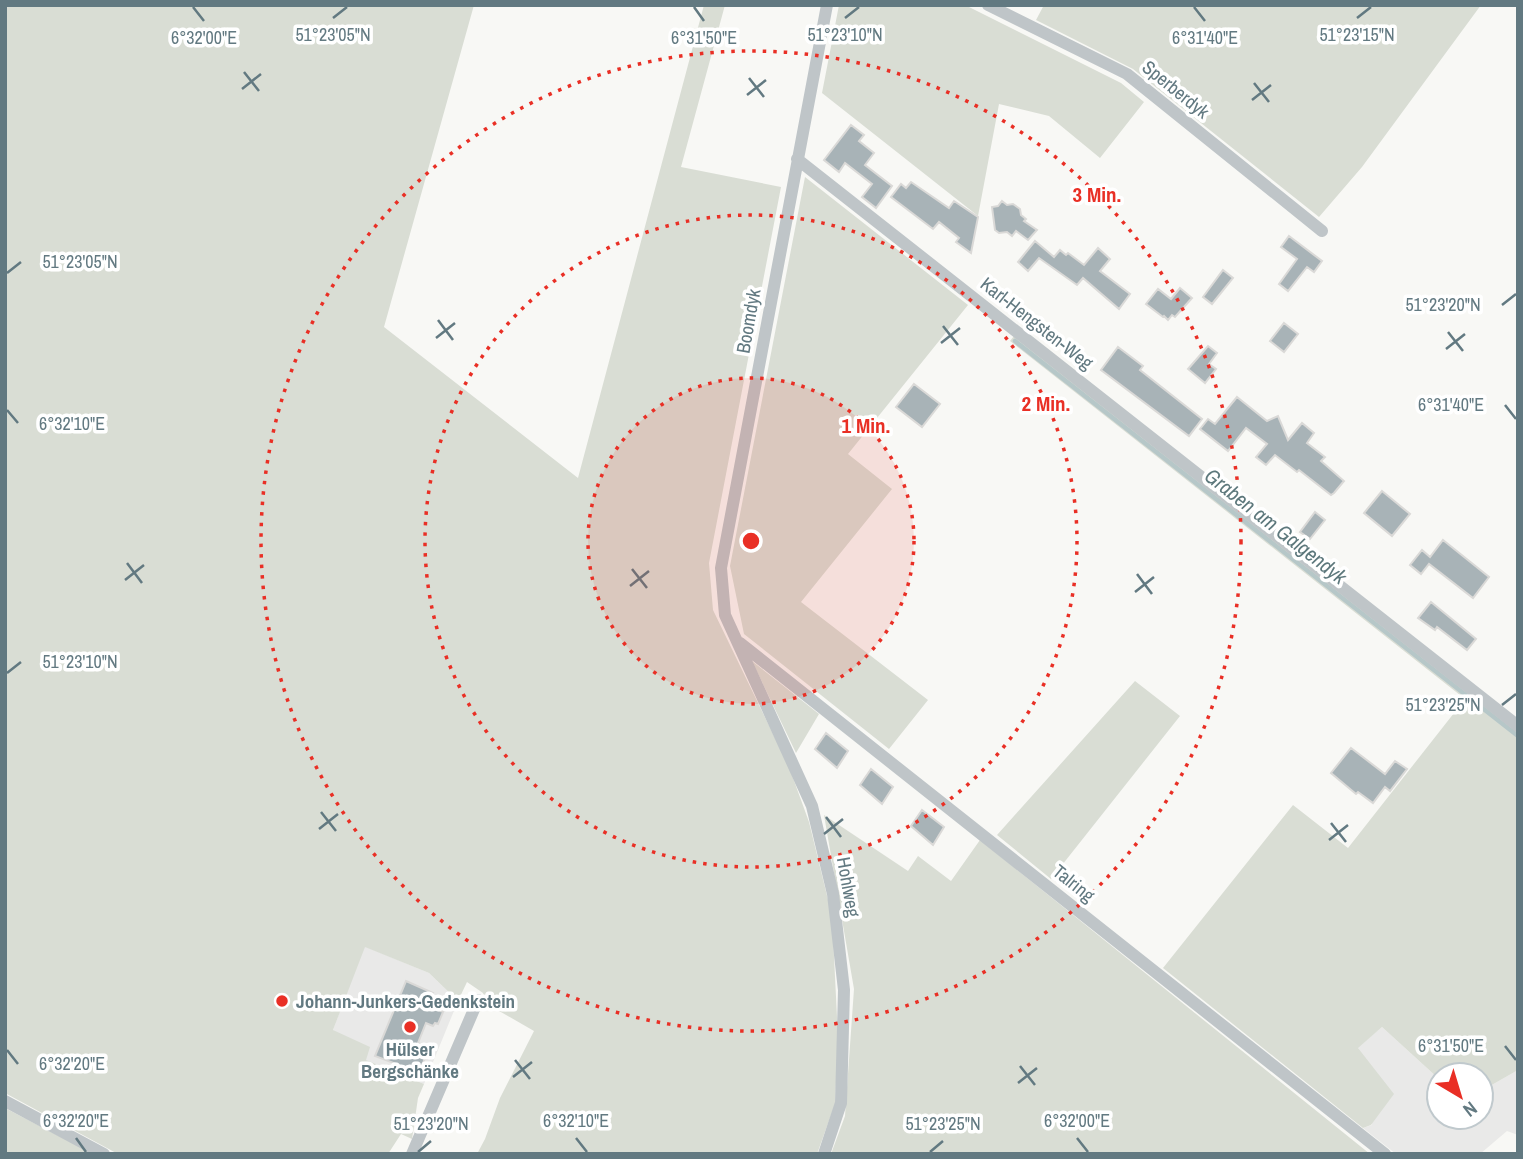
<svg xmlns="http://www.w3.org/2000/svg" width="1523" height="1159" font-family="'Archivo Narrow',sans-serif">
  <rect width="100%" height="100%" fill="#f8f8f5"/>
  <!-- built -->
  <path fill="#e9e9e8" d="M364,946L429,973L458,1001L424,1084L365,1060L333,1030Z
    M1382,1027L1439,1079V1117H1481V1086H1490L1518,1070V1135L1507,1131L1480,1154H1396L1363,1128L1372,1125L1358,1047Z"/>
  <!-- green -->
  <path fill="#d9ddd4" d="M5,5H474L384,327L578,478L704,5H725L681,167L781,187L709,563L713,610L789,767L809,822L832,916L838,1037L835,1104L817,1154H477L485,1139L500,1098L534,1031L487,1004L483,993L467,982L458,1001L429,973L365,947L333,1030L370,1047L366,1060L424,1084L418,1098L412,1139L401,1134L388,1154H118L5,1093Z
    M839,5H965L1121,83L1144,102L1100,158L1049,116L999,104L978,216L822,93Z
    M1044,5H1481L1362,167L1319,217L1133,69L1036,20Z
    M805,177L968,305L848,454L892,489L801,602L928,700L889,749L744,634L730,566Z
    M1014,336L1518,732V1070L1490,1086H1481V1075H1439V1079L1382,1027L1358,1048L1394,1094L1371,1125L1363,1128L1163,968L1293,805L1348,848L1465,699L1010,341Z
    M752,661L819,714L796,753Z
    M1135,681L1180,716L1051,879L997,835Z
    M824,815L908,871L918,856L951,881L980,840L1370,1154H831L845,1116L854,989Z
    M5,1108L82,1148L93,1154H5Z"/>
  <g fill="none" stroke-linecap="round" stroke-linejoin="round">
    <!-- stream -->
    <path stroke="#b6c7c8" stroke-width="4.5" d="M1015,341L1518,736"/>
  </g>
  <!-- building -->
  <path fill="#a8b3b7" stroke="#dad9d7" stroke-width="2" d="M851,125L864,135L859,141L874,153L865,165L892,186L876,208L862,197L872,184L845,163L839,172L824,160Z
    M911,182L949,208L954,201L978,217L971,253L956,242L959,238L939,222L933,229L891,197L901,184L906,188Z
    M1002,201L1007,205L1013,204L1020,209L1021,215L1026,219L1024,221L1037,230L1028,240L1016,231L1012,236L1007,232L999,233L995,230L992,207L998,206Z
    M1289,236L1322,261L1314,272L1307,267L1288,291L1279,284L1297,259L1281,247Z
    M1035,241L1054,257L1060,250L1066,255L1068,253L1084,265L1098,248L1110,259L1100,271L1130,294L1119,309L1083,278L1077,285L1039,258L1028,271L1018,262Z
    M1223,270L1233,278L1212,304L1203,297Z
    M1180,288L1192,298L1175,317L1172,315L1168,320L1164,316L1163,317L1146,304L1158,289L1171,299Z
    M1284,323L1298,334L1284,352L1270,341Z
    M1208,346L1217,353L1209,364L1216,369L1205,383L1188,369Z
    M1118,347L1143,366L1140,370L1202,419L1189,436L1101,370Z
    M914,384L940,404L922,427L896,407Z
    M1237,397L1267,421L1278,416L1288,440L1302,423L1314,433L1307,443L1325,457L1321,461L1344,481L1334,493L1331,495L1299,470L1297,472L1275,455L1266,465L1256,457L1267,444L1246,428L1228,451L1200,429L1208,419L1215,424Z
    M1382,491L1410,514L1392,536L1364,513Z
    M1315,512L1325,520L1310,539L1300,532Z
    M1443,540L1489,577L1473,598L1429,564L1421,574L1410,565L1422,550L1430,557Z
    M1431,602L1476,639L1467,650L1437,627L1435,630L1418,618Z
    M826,733L848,751L837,768L815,749Z
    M1351,748L1385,774L1395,761L1407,769L1390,791L1385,787L1373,803L1358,792L1356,794L1331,773Z
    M871,769L893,787L882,804L860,785Z
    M922,810L944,827L933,845L911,826Z
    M406,981L433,993L427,1005L443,1012L438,1024L435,1023L433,1026L426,1023L418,1043L429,1048L419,1073L407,1069L403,1071L399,1065L375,1056Z"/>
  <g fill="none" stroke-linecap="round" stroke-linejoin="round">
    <!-- minor -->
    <path stroke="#bfc5c8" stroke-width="12" d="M988,5L1127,74L1322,231
      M797,159L1518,726
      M740,643L1385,1154
      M5,1101L104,1154
      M412,1154L478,1000
      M824,1154L841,1103L844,990L833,894L812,806L725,615L721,568L827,5"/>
  </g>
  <!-- ticks -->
  <path fill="none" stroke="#627981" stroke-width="2.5" d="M193,7L204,21M694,7L704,21M1194,7L1205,21M333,18L347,7M845,18L859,7M1357,18L1371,7M244,72L259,91M749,78L764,97M1254,83L1269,102M242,89L261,74M747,95L766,80M1252,100L1271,85M7,273L21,262M1502,305L1516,294M438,320L453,340M943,326L958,345M1448,332L1463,351M436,338L455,323M941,343L960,328M1446,349L1465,334M1505,405L1516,419M7,410L18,423M127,563L142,583M632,569L647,588M1137,574L1152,594M125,580L144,565M630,586L649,571M1135,592L1154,577M7,673L21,662M1502,705L1516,694M321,812L336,831M826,817L841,837M1331,823L1346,842M319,829L338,814M824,834L843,819M1329,840L1348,825M1505,1046L1516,1060M7,1050L18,1064M515,1060L530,1079M1020,1066L1035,1085M513,1077L532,1062M1018,1083L1037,1068M76,1138L86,1152M576,1138L587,1152M1077,1138L1088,1152M418,1152L431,1141M930,1152L943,1141"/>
  <!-- distance rings -->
  <circle cx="751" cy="541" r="163" fill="#e92f25" fill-opacity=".12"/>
  <g fill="none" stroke="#e92f25" stroke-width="3.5" stroke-dasharray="3.5 7">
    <circle cx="751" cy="541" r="163"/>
    <circle cx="751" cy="541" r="326"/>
    <circle cx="751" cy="541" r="490"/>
  </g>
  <!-- markers -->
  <g fill="#e92f25" stroke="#fff" stroke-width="2.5">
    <circle cx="282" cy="1001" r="7"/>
    <circle cx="410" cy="1027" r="7"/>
  </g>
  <g text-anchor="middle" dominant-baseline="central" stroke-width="7" stroke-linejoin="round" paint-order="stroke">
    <!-- street labels -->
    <g font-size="19" fill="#627981" stroke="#fff">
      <text transform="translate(1176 89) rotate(39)">Sperberdyk</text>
      <text transform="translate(748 321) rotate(-80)">Boomdyk</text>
      <text transform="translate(1037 323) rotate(38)">Karl-Hengsten-Weg</text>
      <text transform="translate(1074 883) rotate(39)">Talring</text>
      <text transform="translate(849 887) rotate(80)">Hohlweg</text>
    </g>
    <!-- poi labels -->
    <g font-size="19" font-weight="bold" fill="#627981" stroke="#fff" text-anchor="start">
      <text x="296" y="1001">Johann-Junkers-Gedenkstein</text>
      <text x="410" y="1049" text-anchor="middle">Hülser<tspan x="410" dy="22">Bergschänke</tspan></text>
    </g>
    <!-- water labels -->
    <g font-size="21" font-style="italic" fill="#5d787c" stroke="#fff">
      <text transform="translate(1276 526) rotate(38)">Graben am Galgendyk</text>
    </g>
  </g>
  <g font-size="18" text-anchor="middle" fill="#627981" stroke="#fff" stroke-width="7" stroke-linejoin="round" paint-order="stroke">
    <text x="333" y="41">51°23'05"N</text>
    <text x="845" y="41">51°23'10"N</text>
    <text x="1357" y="41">51°23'15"N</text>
    <text x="204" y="44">6°32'00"E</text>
    <text x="704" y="44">6°31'50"E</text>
    <text x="1205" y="44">6°31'40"E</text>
    <text x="80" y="268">51°23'05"N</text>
    <text x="1443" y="311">51°23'20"N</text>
    <text x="1451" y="411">6°31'40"E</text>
    <text x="72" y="430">6°32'10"E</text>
    <text x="80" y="668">51°23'10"N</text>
    <text x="1443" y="711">51°23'25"N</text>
    <text x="1451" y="1052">6°31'50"E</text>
    <text x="72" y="1070">6°32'20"E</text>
    <text x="76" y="1127">6°32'20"E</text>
    <text x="576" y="1127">6°32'10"E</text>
    <text x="1077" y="1127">6°32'00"E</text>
    <text x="431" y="1130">51°23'20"N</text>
    <text x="943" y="1130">51°23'25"N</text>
  </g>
  <circle cx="751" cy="541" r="10" fill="#e92f25" stroke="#fff" stroke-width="3.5"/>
  <g font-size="21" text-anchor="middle" font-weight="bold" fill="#e92f25" stroke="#fff" stroke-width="7" stroke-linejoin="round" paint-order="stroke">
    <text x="1097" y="202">3 Min.</text>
    <text x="1046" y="411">2 Min.</text>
    <text x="866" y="433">1 Min.</text>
  </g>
  <!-- border -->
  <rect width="1523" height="1159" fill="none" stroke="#627981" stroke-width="14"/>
  <!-- north arrow -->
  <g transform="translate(1460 1096) rotate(142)"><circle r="33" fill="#ffffff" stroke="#c0c9cd" stroke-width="2"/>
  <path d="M0-5L12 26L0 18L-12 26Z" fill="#e92f25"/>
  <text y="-10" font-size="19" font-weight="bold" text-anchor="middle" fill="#627981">N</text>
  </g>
</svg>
